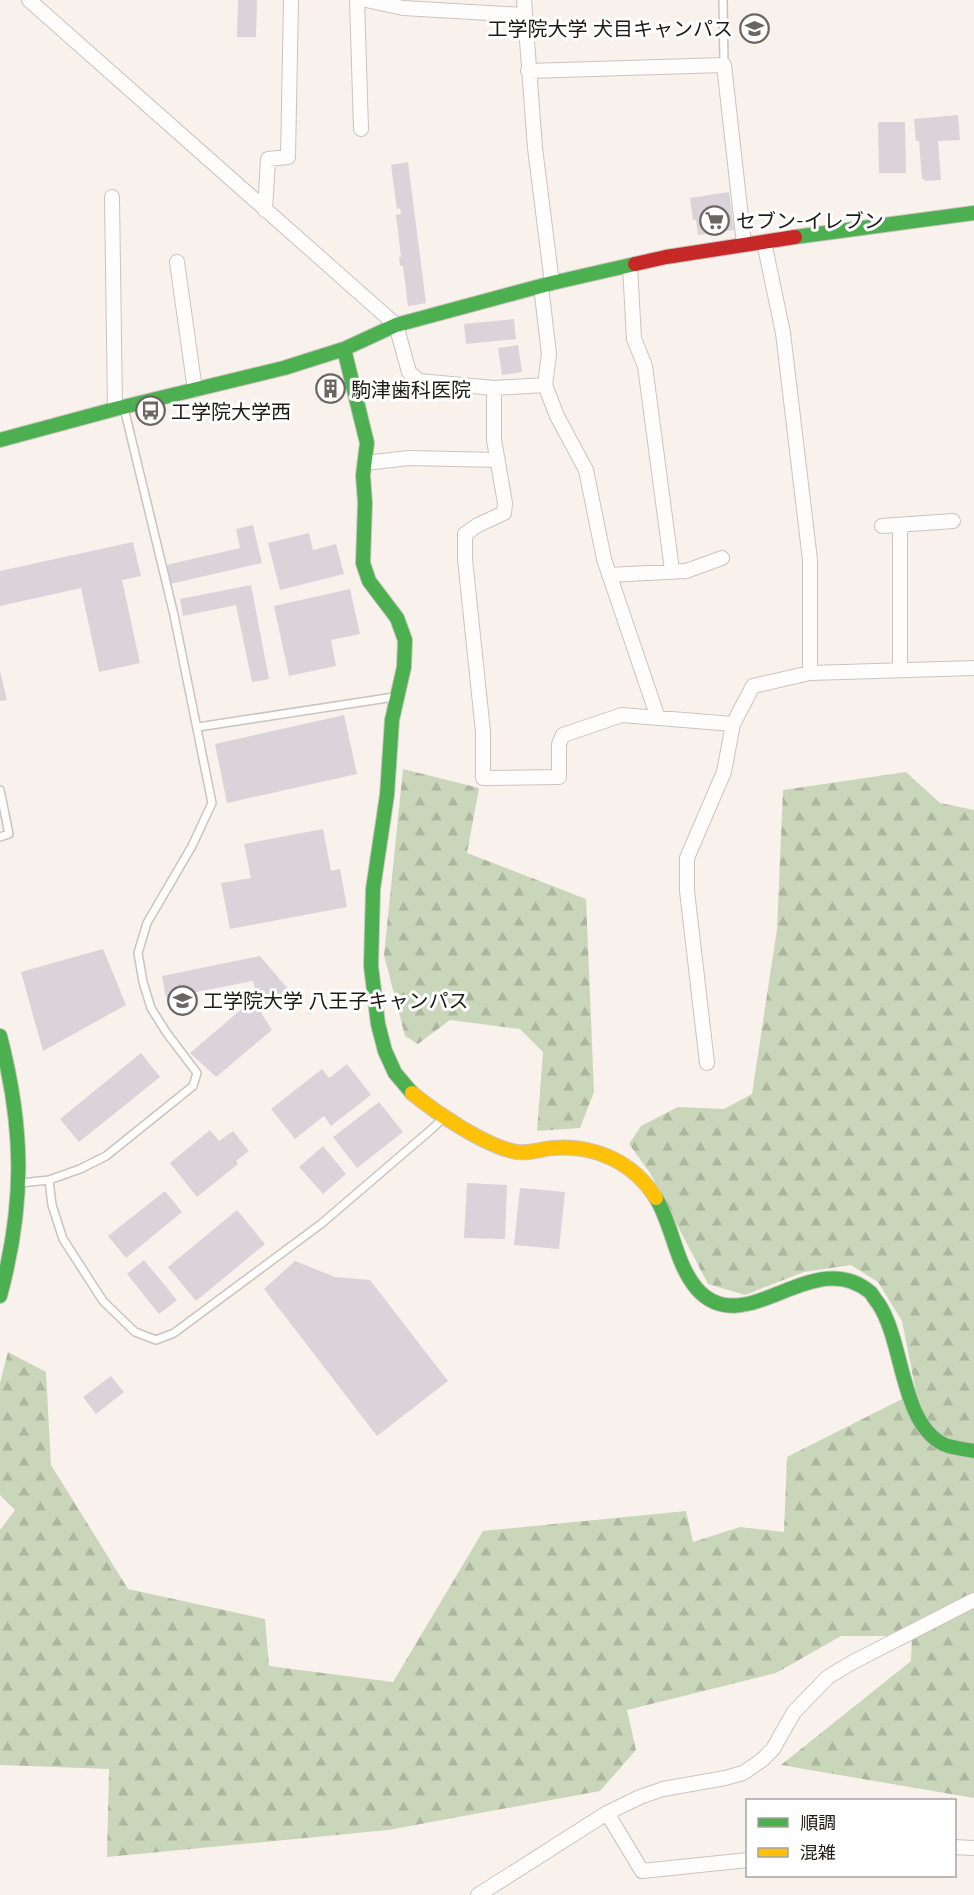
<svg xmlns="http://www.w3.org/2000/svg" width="974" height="1895" font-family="Quicksand,'Noto Sans JP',sans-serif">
  <defs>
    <pattern id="forest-firs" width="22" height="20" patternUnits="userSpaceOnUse" patternTransform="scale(1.5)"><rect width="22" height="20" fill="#cad6ba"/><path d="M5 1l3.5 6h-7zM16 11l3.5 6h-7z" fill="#adb79f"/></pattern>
  </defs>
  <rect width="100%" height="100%" fill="#f9f2ec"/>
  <!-- forest -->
  <path fill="url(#forest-firs)" d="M403,769L479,788L467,853L586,899L594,1092L580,1128L537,1131L543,1052L520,1029L450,1020L418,1044L405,1036L384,955Z
    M906,772L940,803L974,810V1798L781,1765L911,1661L912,1636H841L776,1673L627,1710L636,1750L600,1791L388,1830L107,1857L109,1769L0,1765V1530L15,1510L0,1495V1383L8,1352L46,1372L51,1465L128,1589L265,1619L269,1666L393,1682L483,1531L686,1511L693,1542L740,1527L784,1532L787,1457L916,1392L902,1321L878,1282L851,1265L804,1272L745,1295L708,1284L650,1173L629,1144L641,1126L678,1107L724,1109L752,1094L777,929L783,790Z"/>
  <!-- building -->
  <path fill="#dad3d9" d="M238,0H257L256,37H237Z
    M958,115L960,140L938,141L941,180L925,181V179H922L919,141H916L914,119Z
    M878,122H905L906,173H879Z
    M408,162L426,303L408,306L403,266H400L399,257H401L396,215L401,214L400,208L397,209L391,165Z
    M729,192L734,230L698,235L696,220H693L690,198Z
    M514,319L516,339L466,344L464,324Z
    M518,345L522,372L502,375L498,348Z
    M340,375L343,398L320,402L317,379Z
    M253,525L262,563L170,584L166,565L240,548L236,529Z
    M309,533L313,550L336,544L344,574L280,590L268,543Z
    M133,542L141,576L122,580L140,663L99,672L81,588L0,606V571Z
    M251,585L269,679L252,682L236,605L183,616L180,599Z
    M350,589L360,634L331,640L336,666L289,676L274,606Z
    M0,671L7,700L0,701Z
    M344,715L357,774L227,803L215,744Z
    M323,829L331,871L340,869L347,907L230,929L221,883L251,878L244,844Z
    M103,949L126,1005L43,1051L21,972Z
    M260,956L288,989L260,1011L272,1030L216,1077L190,1053L257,996L253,981L166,998L162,976Z
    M141,1053L160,1077L79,1142L60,1119Z
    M347,1064L371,1095L331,1126L324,1116L295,1139L271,1109L322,1069L329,1078Z
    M379,1102L403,1132L357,1168L333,1137Z
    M210,1130L219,1141L233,1131L249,1151L236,1161L238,1164L197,1197L170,1163Z
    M323,1146L346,1174L323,1194L299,1167Z
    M467,1183L507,1185L505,1239L464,1238Z
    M520,1188L565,1192L559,1249L514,1245Z
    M165,1191L182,1212L126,1258L108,1236Z
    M237,1210L265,1244L196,1301L168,1267Z
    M144,1260L177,1300L159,1314L127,1274Z
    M295,1261L335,1277L370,1280L448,1381L377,1436L264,1289Z
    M111,1376L124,1392L96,1414L83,1397Z"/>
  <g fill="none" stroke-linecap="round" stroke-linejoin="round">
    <defs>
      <path id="lane" d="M723,0L724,65
        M198,727L394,697
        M0,790L9,834L0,837
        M49,1180L52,1205L63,1239L103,1301L135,1332L156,1340L174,1333L321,1224L433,1128L444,1117
        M21,1183L49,1180L80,1169L106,1156L193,1086L197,1073L166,1032L151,1008L143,982L138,953L147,923L192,846L212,803L174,615L124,408"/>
      <path id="street" d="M29,0L396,325L409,372L419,381L494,388L545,385L549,354L541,286
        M357,0L361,129
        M366,0L403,8L524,15
        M524,0L535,148L552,283
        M528,71L724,65L744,244
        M112,197L115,409
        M265,210L268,159L288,157L291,0
        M764,242L783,333L810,560V673
        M177,262L195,390
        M630,266L634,339L645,366L672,570
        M545,385L557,416L586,470L604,559L658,718
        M494,388V440L505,503L504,513L478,525L465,534V559L483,732V778L559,777V744L563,735L622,715L733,724L753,686L810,673L974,668
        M365,463L409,458L498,460
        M900,525V669
        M882,526L953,521
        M609,575L686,571L722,558
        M707,1063L687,891V858L724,772L733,724
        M607,1813L642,1871L748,1860
        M954,1847L974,1848
        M478,1895L607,1813L640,1797L663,1789L725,1778L743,1773L762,1760L773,1749L794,1712L828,1677L853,1662L974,1600"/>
      <path id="fast" d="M795,237L974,213
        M344,349L367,443L363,475L365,503L363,563L369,581L397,618L405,640L404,667L392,720L387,795L373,889L371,966L378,1024L385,1051L395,1073L412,1093
        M0,440L115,409L284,368L344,349L396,325L552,283L635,264
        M0,1036C24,1129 25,1203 0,1296
        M656,1198C673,1226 675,1263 697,1289C745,1343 813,1244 870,1292C873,1295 875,1300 878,1303C904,1341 900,1422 943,1444C951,1448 965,1449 974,1451"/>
      <path id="slow" d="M412,1093C436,1113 483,1144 512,1151C526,1155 540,1149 553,1148C595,1144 634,1163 656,1198"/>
      <path id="jam" d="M635,264L666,257L795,237"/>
    </defs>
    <!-- lane casing -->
    <use href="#lane" stroke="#cac4c0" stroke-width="10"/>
    <!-- street casing -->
    <use href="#street" stroke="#cac4c0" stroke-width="16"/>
    <!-- fast casing -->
    <use href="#fast" stroke="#cac4c0" stroke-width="16"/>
    <!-- slow casing -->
    <use href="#slow" stroke="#cac4c0" stroke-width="16"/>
    <!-- jam casing -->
    <use href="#jam" stroke="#cac4c0" stroke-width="16"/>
    <!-- lane -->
    <use href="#lane" stroke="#fefdfc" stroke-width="7"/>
    <!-- street -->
    <use href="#street" stroke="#fefdfc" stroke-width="14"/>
    <!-- fast -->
    <use href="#fast" stroke="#4caf50" stroke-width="14"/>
    <!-- slow -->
    <use href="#slow" stroke="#ffc107" stroke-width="14"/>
    <!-- jam -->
    <use href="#jam" stroke="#c62828" stroke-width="14"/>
  </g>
  <!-- icons -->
  <defs>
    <symbol id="university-ring" viewBox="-11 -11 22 22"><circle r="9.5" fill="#fff" stroke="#6b6661" stroke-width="1.5"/><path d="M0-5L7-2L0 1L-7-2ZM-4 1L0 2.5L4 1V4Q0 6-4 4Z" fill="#6b6661"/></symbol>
    <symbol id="supermarket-ring" viewBox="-11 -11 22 22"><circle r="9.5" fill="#fff" stroke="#6b6661" stroke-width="1.5"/><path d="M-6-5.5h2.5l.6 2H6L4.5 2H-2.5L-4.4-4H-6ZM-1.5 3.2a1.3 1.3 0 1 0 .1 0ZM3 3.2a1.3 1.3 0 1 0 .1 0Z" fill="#6b6661"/></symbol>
    <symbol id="building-ring" viewBox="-11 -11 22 22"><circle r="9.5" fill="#fff" stroke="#6b6661" stroke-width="1.5"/><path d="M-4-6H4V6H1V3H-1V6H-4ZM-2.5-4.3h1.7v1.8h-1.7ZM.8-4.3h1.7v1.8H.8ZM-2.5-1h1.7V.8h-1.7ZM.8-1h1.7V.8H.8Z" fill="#6b6661"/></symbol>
    <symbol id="bus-ring" viewBox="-11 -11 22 22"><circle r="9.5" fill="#fff" stroke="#6b6661" stroke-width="1.5"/><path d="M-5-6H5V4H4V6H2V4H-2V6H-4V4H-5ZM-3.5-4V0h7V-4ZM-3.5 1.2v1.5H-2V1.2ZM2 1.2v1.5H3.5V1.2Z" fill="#6b6661"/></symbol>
  </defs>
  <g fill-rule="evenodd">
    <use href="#university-ring" x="738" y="12" width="33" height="33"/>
    <use href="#supermarket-ring" x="698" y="204" width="33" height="33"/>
    <use href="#building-ring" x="314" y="372" width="33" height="33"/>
    <use href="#bus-ring" x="134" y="394" width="33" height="33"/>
    <use href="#university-ring" x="166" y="984" width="33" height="33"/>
  </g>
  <g text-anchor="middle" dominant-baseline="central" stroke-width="6" stroke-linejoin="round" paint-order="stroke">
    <!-- poi labels -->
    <g font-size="20" fill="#1e1a16" stroke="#fff" text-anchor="start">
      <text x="733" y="28" text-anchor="end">工学院大学 犬目キャンパス</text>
      <text x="736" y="220">セブン-イレブン</text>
      <text x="351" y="389">駒津歯科医院</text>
      <text x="171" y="411">工学院大学西</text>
      <text x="203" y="1000">工学院大学 八王子キャンパス</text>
    </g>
  </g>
  <!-- legend -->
  <rect x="746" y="1799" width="210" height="78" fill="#ffffff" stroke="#a5a3a2" stroke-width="1.5"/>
  <rect x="758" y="1818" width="30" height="9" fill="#4caf50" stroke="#a5a3a2" stroke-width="1.5"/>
  <text x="800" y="1829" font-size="18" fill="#1e1a16">順調</text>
  <rect x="758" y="1848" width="30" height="9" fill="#ffc107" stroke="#a5a3a2" stroke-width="1.5"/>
  <text x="800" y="1859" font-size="18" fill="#1e1a16">混雑</text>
</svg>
